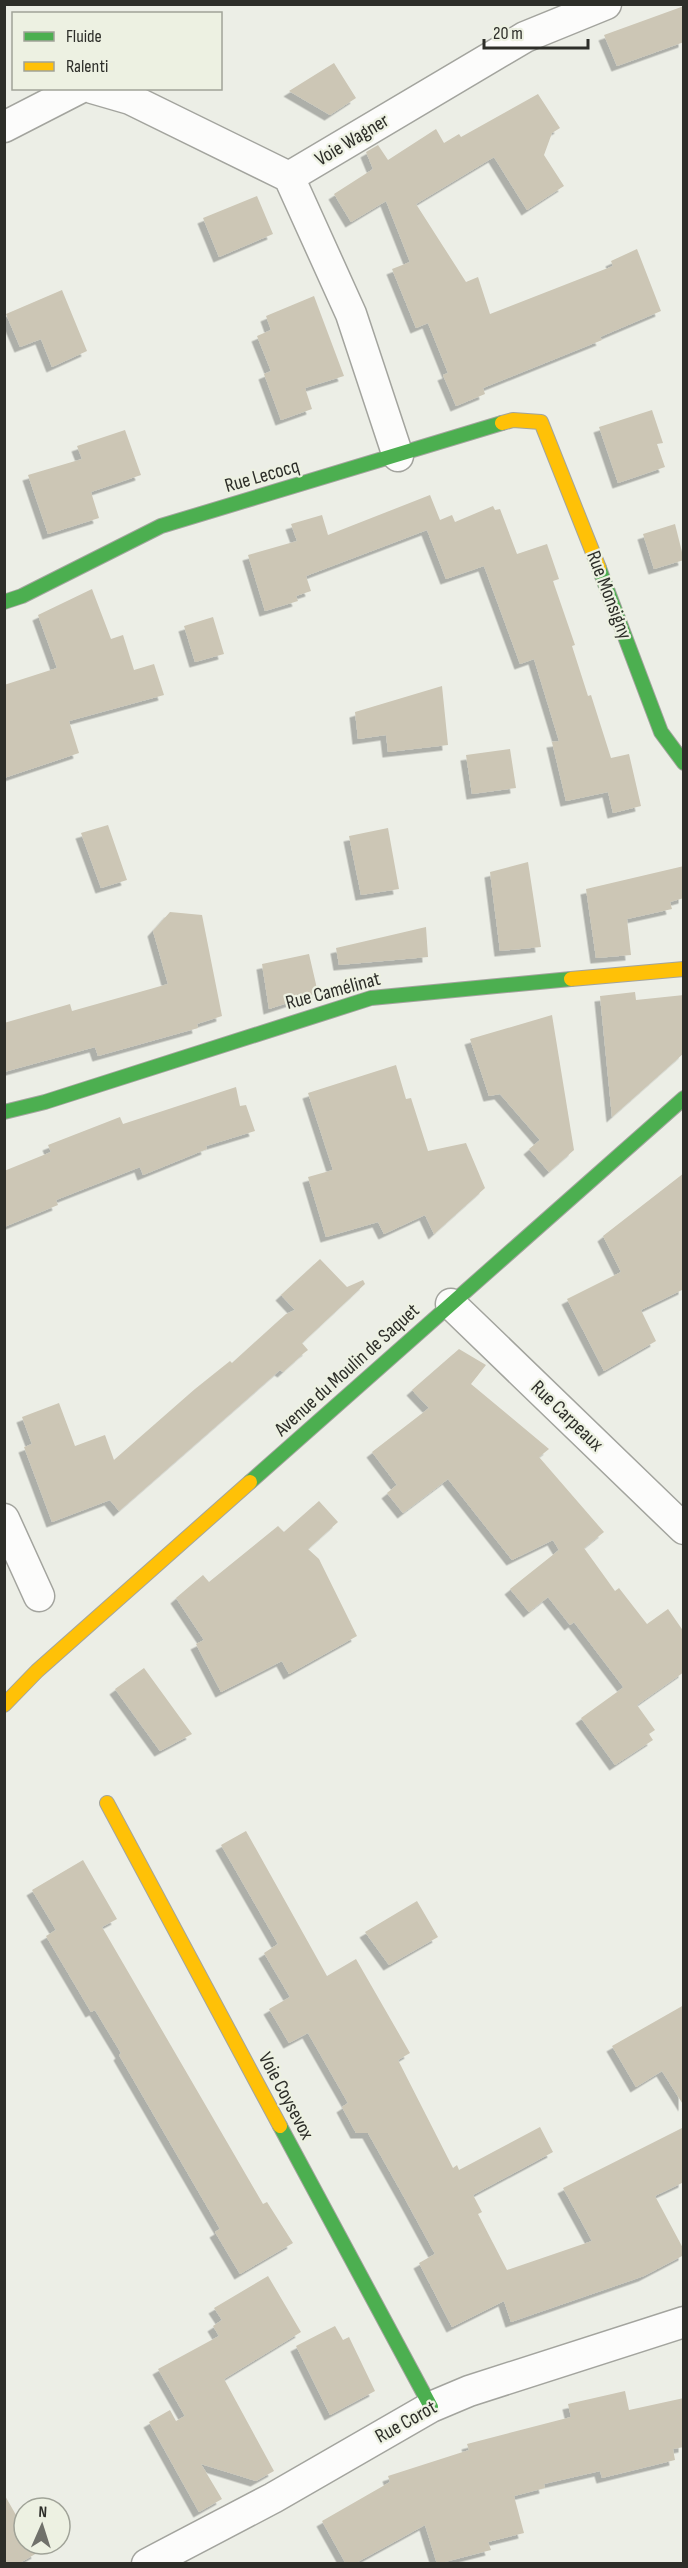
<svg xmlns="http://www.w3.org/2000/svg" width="688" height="2568" font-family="'Sofia Sans Condensed',sans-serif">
  <defs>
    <filter id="shadow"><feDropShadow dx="-5.5" dy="5.5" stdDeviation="0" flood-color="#0004"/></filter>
  </defs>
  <rect width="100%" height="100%" fill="#eceee6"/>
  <!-- building -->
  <path fill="#ccc6b5" filter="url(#shadow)" d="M684,6V42L617,66L604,35Z
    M334,63L356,98L330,115L289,91Z
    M538,94L560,128L552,133L544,155L564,186L527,210L494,157L416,204L466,282L478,277L490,314L613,266L611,261L637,249L661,311L600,337L602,340L483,388L485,394L456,406L443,375L448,373L428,323L416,328L392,269L410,262L386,201L351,222L334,194L373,169L366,152L378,145L388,160L436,129L444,143L459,134L461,137Z
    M257,196L273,234L219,257L203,218Z
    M62,290L87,351L52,367L41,339L20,347L6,314Z
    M314,296L344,376L305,388L312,409L281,420L264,374L271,371L257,336L271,330L266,316Z
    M652,410L663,443L657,444L665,467L618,483L599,427Z
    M125,430L141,475L91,492L99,518L48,534L28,475L82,459L77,446Z
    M430,495L440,520L452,515L455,522L493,506L495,510L500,509L517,554L547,544L559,579L553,581L575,645L572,646L588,696L591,695L611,758L629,754L641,806L613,813L608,792L566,801L552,742L559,741L534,659L520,664L484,566L446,579L427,530L306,576L311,591L296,596L298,601L265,611L248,555L297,541L291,524L322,515L328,535Z
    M675,524L684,560L654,569L643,534Z
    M92,589L111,639L123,635L134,670L154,664L164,695L69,721L79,753L4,778V685L57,668L38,615Z
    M213,617L224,654L195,662L184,626Z
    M442,686L448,745L388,752L386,735L358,739L355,712Z
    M510,749L516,788L472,794L466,755Z
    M108,825L127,880L101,888L81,833Z
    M388,828L399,889L361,895L349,836Z
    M528,862L541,947L500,951L490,872Z
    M684,866V898L670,902L672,909L627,919L631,955L596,958L586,889Z
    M170,912L202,915L222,1016L197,1024L198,1028L98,1056L95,1047L4,1072V1023L70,1004L72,1011L168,984L153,931Z
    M426,927L428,957L339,965L336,948Z
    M309,954L318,993L269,1009L262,964Z
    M635,992L636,1000L684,995V1053L612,1117L600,996Z
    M552,1015L574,1150L549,1172L529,1149L540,1140L500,1094L489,1096L470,1039Z
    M396,1065L406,1099L411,1098L428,1151L466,1143L485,1188L434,1234L425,1215L384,1234L378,1222L326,1237L308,1177L333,1170L308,1093Z
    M236,1087L240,1106L246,1105L255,1131L206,1146L207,1149L143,1175L140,1167L56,1200L58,1205L4,1227V1171L51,1152L48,1145L120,1117L123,1124Z
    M684,1173V1289L641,1310L656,1341L604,1371L567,1299L621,1272L603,1236Z
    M320,1259L347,1287L363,1280L365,1284L302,1343L308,1350L304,1353L283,1372L280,1370L119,1511L110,1500L52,1522L24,1447L32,1444L22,1417L59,1403L75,1446L105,1435L114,1460L195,1389L230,1361L232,1363L286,1314L295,1310L281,1295Z
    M459,1349L486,1365L471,1384L549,1449L539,1457L604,1532L584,1548L615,1591L619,1588L647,1624L668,1609L684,1632V1672L637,1705L574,1622L570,1625L548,1597L529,1612L510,1589L559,1550L553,1540L512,1560L448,1479L403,1513L387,1493L397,1485L372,1452L429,1408L412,1390Z
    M319,1501L338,1522L308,1549L319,1559L357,1636L289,1674L282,1661L221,1692L196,1644L204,1640L176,1598L203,1575L209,1582L278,1526L284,1532Z
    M144,1668L192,1734L160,1751L115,1689Z
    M624,1687L655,1730L649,1734L653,1740L615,1765L581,1718Z
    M246,1831L327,1976L356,1959L410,2053L398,2060L453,2168L457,2165L459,2170L540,2127L553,2152L473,2195L482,2212L478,2214L507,2270L592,2241L563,2188L684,2127V2182L655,2196L684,2250V2255L644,2276L511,2322L504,2301L452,2327L419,2263L435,2254L404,2197L368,2133H356L342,2107L348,2103L308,2033L289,2043L269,2009L290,1997L264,1953L278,1944L221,1845Z
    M83,1860L117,1919L102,1927L263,2204L267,2202L293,2243L240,2274L215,2232L220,2229L119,2055L121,2053L95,2010L91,2012L46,1936L56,1930L32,1890Z
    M417,1901L438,1937L389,1965L365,1932Z
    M684,2005V2106L662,2071L636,2087L612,2046Z
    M268,2276L301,2332L224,2379L274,2471L256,2481L201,2464L222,2499L199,2512L149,2422L170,2410L176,2421L185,2416L158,2369L219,2336L213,2326L222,2320L214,2308Z
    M335,2326L343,2340L349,2337L375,2391L330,2415L296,2346Z
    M625,2391L629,2410L684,2398V2447L673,2449L675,2460L602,2478L600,2471L544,2484L545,2488L514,2496L524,2533L488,2542L491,2550L437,2564L425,2525L354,2564H346L322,2521L390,2482L388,2476L469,2450L467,2444L571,2417L568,2404Z
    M4,2494L24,2529V2544H32L37,2553L18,2564H4Z"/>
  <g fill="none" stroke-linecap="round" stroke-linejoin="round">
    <defs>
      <path id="street" d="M92,88L130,99L289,177L525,37L606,4
        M4,127L80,88
        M289,177L351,314L398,456
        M451,1304L684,1529
        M4,1519L39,1596
        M147,2564L273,2498L431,2407L469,2391L684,2322"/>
      <path id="fast" d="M599,568L661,732L684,763
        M4,602L22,596L161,526L502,423
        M4,1112L45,1102L371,998L571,979
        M250,1482L684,1098
        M280,2126L431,2407"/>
      <path id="slow" d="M502,423L513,420L541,422L599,568
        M571,979L684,969
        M4,1705L37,1671L250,1482
        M107,1803L280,2126"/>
    </defs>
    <!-- street casing -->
    <use href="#street" stroke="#a3a49e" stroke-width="33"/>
    <!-- fast casing -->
    <use href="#fast" stroke="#a3a49e" stroke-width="16"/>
    <!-- slow casing -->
    <use href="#slow" stroke="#a3a49e" stroke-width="16"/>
    <!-- street -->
    <use href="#street" stroke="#fcfcfb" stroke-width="30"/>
    <!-- fast -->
    <use href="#fast" stroke="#4caf50" stroke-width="14"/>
    <!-- slow -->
    <use href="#slow" stroke="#ffc107" stroke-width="14"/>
  </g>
  <g text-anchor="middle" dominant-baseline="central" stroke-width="4.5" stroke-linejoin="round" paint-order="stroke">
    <!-- street labels -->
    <g font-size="20" fill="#2d2e29" stroke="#edf1e2">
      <text transform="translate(352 140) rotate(-31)">Voie Wagner</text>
      <text transform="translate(262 476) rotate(-16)">Rue Lecocq</text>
      <text transform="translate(609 595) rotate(69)">Rue Monsigny</text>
      <text transform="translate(333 991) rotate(-15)">Rue Camélinat</text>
      <text transform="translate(347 1370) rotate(-42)">Avenue du Moulin de Saquet</text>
      <text transform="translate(567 1416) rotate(44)">Rue Carpeaux</text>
      <text transform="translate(286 2096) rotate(62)">Voie Coysevox</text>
      <text transform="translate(406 2422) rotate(-29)">Rue Corot</text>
    </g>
  </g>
  <!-- border -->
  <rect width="688" height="2568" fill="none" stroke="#2d2e29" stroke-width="12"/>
  <!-- legend -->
  <rect x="12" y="12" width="210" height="78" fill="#edf1e2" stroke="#a0a398" stroke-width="1.5"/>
  <rect x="24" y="32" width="30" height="9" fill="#4caf50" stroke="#a0a398" stroke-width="1.5"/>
  <text x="66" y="42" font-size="18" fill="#2d2e29">Fluide</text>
  <rect x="24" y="62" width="30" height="9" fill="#ffc107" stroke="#a0a398" stroke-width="1.5"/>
  <text x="66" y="72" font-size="18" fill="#2d2e29">Ralenti</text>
  <!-- north arrow -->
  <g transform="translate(42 2526) rotate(3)"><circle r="28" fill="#edf1e2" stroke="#a0a398" stroke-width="1.5"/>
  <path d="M0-4.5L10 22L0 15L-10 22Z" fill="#70716b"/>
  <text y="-9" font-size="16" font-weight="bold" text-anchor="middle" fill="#2d2e29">N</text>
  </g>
  <!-- scale -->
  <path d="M484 39v9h104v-9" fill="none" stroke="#2d2e29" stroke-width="3"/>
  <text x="493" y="39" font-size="18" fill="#2d2e29" stroke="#edf1e2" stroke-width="4.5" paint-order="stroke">20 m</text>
</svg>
